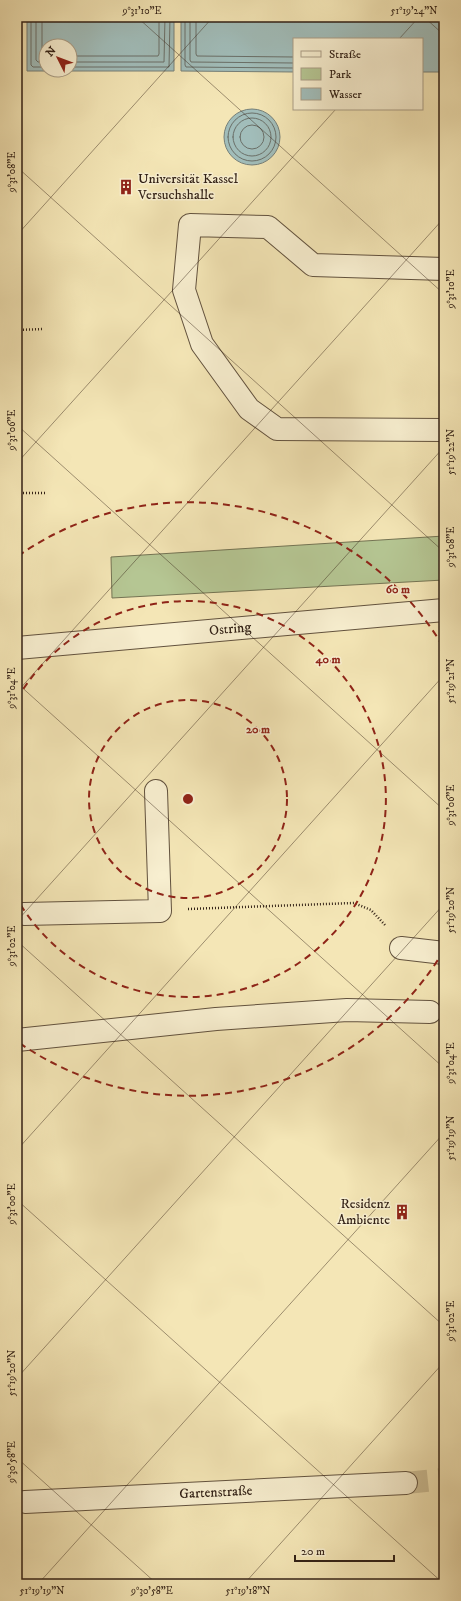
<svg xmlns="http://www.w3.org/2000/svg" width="461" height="1601" font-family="'IM FELL DW Pica',serif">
  <rect width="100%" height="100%" fill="#f4e6b6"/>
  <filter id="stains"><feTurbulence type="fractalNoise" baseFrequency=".005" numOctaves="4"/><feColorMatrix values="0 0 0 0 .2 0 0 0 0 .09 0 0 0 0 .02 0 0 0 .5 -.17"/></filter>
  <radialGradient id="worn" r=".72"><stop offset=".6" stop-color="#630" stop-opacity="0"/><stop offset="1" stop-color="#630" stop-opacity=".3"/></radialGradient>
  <!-- green -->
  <path fill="#b5c693" stroke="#747454" d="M444,536V580L112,598L111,557Z"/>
  <!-- water -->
  <path fill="#a1bdba" stroke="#757f78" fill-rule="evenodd" d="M27,17H174V71H27ZM46,46H70V70H46Z
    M181,17H444V72H422V39H294V72L181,71Z
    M224 137a28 28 0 1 1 56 0a28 28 0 1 1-56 0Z"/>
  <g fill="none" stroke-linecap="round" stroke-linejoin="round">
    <!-- shore -->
    <path stroke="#6a6f68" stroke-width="1" d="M31,17V65L33,67H46
      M36,17V60L38,62H46
      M42,17V54L46,56
      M185,17V65L186,67L294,68
      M190,17V60L191,62L294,63
      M196,17V54L197,56L294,57
      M70,56H158L159,54V17
      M70,62H164L165,17
      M70,67H169L170,17
      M228 137a24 24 0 1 1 48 0a24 24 0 1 1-48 0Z
      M233 137a19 19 0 1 1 38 0a19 19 0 1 1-38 0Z
      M240 137a12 12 0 1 1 24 0a12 12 0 1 1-24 0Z"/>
    <!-- minor-tunnel -->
    <path stroke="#cdbf96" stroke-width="22" stroke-dasharray="22 11" stroke-linecap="butt" d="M406,1483L444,1479"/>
    <defs>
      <g id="minor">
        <path d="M444,269L313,265L268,227L190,225L184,290L202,344L249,409L277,429L444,430"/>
        <path id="s1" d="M17,648L444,610"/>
        <path d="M24,914L160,911L156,791"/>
        <path d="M401,948L444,953"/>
        <path d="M17,1040L216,1019L347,1010L430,1012"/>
        <path id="s2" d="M25,1502L406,1483"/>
      </g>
    </defs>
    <!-- minor casing -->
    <use href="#minor" stroke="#62523e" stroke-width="24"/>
    <!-- path -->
    <path stroke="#322116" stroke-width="2.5" stroke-dasharray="1 2" stroke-linecap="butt" d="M17,330L43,329
      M17,493H47
      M188,909L354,903L371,910L385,925"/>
    <!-- minor -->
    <use href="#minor" stroke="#f8efd0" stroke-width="22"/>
  </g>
  <!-- ticks -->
  <path fill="none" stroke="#322116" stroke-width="1" stroke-opacity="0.45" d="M137,17L444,294M424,17L444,35M399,39L419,17M17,167L444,552M17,235L213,17M17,425L444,810M17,463L336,109M17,683L444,1068M17,692L444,218M17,921L444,447M17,941L444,1326M17,1150L444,675M17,1200L444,1584M17,1378L444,904M17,1458L157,1584M38,1584L444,1133M244,1584L444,1362"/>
  <!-- distance rings -->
  <g fill="none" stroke="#8f2418" stroke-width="2" stroke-dasharray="7 5">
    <circle cx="188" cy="799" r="99"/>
    <path d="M17 699A198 198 0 1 1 17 899"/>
    <path d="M444 950A297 297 0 0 1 18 1042M18 556A297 297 0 0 1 444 648"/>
  </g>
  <!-- icons -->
  <defs>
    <symbol id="building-bare" viewBox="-9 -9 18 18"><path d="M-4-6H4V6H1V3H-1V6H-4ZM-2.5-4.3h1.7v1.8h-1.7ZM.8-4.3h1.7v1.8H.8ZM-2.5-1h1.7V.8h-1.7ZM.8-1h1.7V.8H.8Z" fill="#8f2418" stroke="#f8efd0" stroke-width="2.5" paint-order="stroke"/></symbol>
  </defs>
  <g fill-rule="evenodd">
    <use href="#building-bare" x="115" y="176" width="22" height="22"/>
    <use href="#building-bare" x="391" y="1201" width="22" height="22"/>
  </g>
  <g text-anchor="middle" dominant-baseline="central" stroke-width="3" stroke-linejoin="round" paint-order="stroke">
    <!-- poi labels -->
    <g font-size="14" fill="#322116" stroke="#f8efd0" text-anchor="start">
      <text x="138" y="179">Universität Kassel<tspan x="138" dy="16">Versuchshalle</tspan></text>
      <text x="390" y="1204" text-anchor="end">Residenz<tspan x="390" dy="16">Ambiente</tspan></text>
    </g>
    <!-- street labels -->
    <g font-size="14" fill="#322116" stroke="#f8efd0">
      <text stroke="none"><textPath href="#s1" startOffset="214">Ostring</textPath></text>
      <text stroke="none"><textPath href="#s2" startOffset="191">Gartenstraße</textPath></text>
    </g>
  </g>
  <circle cx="188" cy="799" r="6" fill="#8f2418" stroke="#f8efd0" stroke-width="2"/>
  <g font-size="12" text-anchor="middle" font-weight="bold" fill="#8f2418" stroke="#f8efd0" stroke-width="3" stroke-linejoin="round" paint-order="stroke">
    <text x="398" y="593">60 m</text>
    <text x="328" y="663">40 m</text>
    <text x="258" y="733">20 m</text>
  </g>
  <!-- margin -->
  <rect width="461" height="1601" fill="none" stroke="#f4e6b6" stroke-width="44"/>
  <!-- legend -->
  <rect x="293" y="38" width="130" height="72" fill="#f8efd0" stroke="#a99d86"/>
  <rect x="301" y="51" width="20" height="6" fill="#f8efd0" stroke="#a99d86"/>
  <text x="329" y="58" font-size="12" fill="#322116">Straße</text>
  <rect x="301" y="68" width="20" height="12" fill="#b5c693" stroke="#a99d86"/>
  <text x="329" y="78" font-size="12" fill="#322116">Park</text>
  <rect x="301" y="88" width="20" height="12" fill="#a1bdba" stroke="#a99d86"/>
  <text x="329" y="98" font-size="12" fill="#322116">Wasser</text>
  <!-- north arrow -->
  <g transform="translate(58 58) rotate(312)"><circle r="19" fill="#f8efd0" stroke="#a99d86"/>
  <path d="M0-3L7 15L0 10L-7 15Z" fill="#8f2418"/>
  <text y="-6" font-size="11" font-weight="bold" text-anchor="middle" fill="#322116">N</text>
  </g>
  <!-- scale -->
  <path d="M295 1555v6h99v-6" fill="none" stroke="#322116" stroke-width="2"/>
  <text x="301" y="1555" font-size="12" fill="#322116" stroke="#f8efd0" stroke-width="3" paint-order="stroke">20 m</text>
  <rect x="22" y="22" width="417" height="1557" fill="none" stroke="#322116" stroke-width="1.5"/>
  <g font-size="10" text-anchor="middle" fill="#322116">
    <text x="142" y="14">9°31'10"E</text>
    <text x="414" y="14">51°19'24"N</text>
    <text transform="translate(11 172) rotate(-90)" y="4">9°31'08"E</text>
    <text transform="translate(450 289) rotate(-90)" y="4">9°31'10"E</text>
    <text transform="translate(11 430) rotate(-90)" y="4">9°31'06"E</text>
    <text transform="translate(450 452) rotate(-90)" y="4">51°19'22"N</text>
    <text transform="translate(450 547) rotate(-90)" y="4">9°31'08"E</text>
    <text transform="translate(450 681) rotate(-90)" y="4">51°19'21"N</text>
    <text transform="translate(11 688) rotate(-90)" y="4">9°31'04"E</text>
    <text transform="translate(450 805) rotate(-90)" y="4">9°31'06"E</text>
    <text transform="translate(450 910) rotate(-90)" y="4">51°19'20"N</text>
    <text transform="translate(11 946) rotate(-90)" y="4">9°31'02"E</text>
    <text transform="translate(450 1063) rotate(-90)" y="4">9°31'04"E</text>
    <text transform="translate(450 1138) rotate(-90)" y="4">51°19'19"N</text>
    <text transform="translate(11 1204) rotate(-90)" y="4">9°31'00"E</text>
    <text transform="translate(450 1321) rotate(-90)" y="4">9°31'02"E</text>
    <text transform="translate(11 1373) rotate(-90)" y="4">51°19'20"N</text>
    <text transform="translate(11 1462) rotate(-90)" y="4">9°30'58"E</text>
    <text x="42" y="1594">51°19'19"N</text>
    <text x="152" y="1594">9°30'58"E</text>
    <text x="248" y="1594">51°19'18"N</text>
  </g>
  <rect width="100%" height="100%" filter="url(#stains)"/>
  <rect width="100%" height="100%" fill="url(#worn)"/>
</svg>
